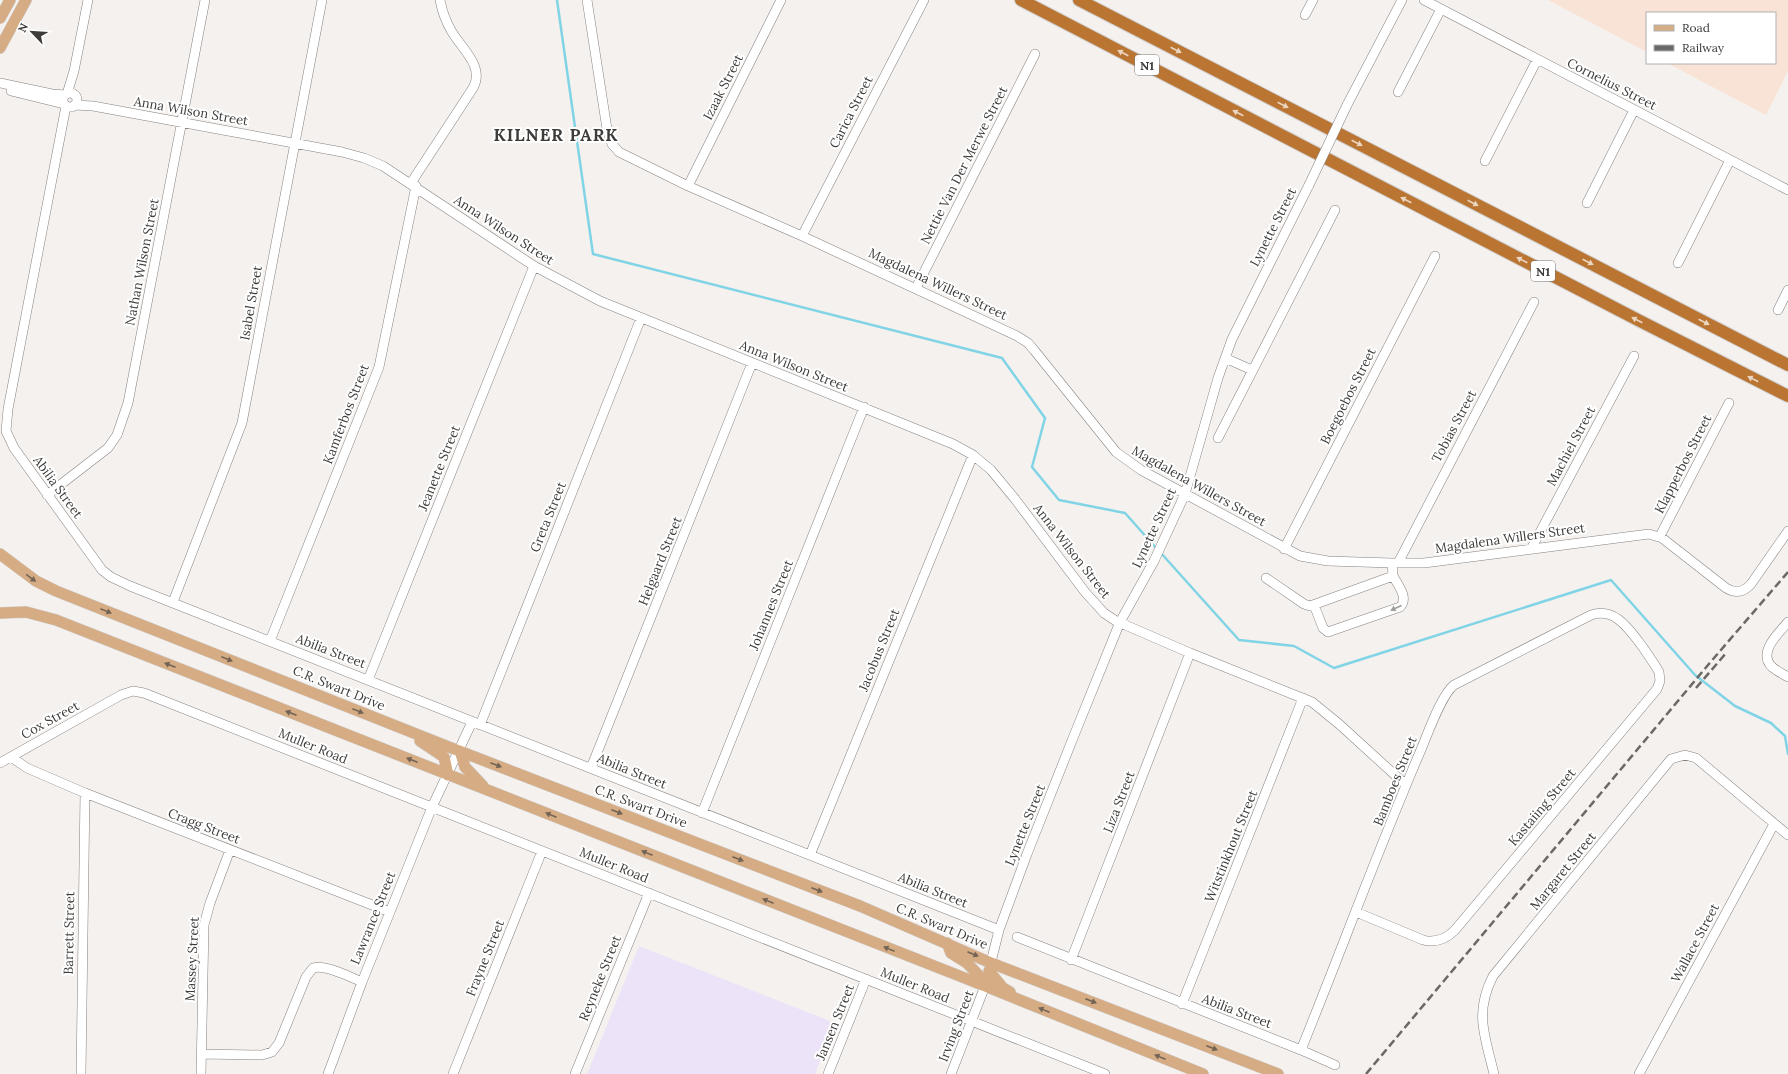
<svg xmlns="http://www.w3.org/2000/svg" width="1788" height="1074" font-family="Lora,serif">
  <rect width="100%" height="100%" fill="#f5f1ee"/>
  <!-- industrial -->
  <path fill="#f9e3d6" d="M1548,0H1788V71L1766,115L1667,63H1775V13H1647V52Z"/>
  <!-- education -->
  <path fill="#ede3f8" d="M639,946L835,1023L815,1074H587Z"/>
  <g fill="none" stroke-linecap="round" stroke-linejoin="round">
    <!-- stream -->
    <path stroke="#81d4e6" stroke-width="2.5" d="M557,0L593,254L1002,358L1045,418L1032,467L1059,500L1125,513L1157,549
      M1160,552L1239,640L1294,646L1334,668L1611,580L1695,675L1735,706L1771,723L1785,736L1788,754"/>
    <defs>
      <path id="minor" d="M587,0L607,129L612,144L619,152L688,186L802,236L1017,336L1028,343L1034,350L1116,452L1141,470L1300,556L1328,561L1392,563H1424L1649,534L1662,538L1726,588C1736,594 1744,592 1751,584L1788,531
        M1424,0L1788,190
        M1305,15L1313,0
        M0,83L52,94L65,95
        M11,91L64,104
        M1398,92L1441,9
        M63 100a7 7 0 1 1 14 0a7 7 0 1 1-14 0Z
        M67,94L74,71L88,0
        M74,105L93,106L342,152L364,158L383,166L534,266L600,301L953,444L973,455L991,470L1015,499L1085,592L1104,613L1116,621L1190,653L1312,702L1339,724L1406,785
        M1347,105L1402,0
        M66,106L8,409L6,431L14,448L102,570L111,577L130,586L999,930
        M1485,161L1537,60
        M411,183L473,88C485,67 462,49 452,32C446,22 442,11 440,0
        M688,186L781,0
        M1587,203L1634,110
        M802,236L924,0
        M1678,263L1730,160
        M916,288L1035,54
        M1778,310L1788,290
        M1225,358L1252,370
        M1218,438L1335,210
        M47,495L108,448L117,435L128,403L205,0
        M1660,536L1729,403
        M1284,549L1435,256
        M1531,549L1634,356
        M1398,563L1534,302
        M1266,578L1304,604L1310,606L1393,576L1392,563
        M173,602L242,423L322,0
        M1314,605L1323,628L1328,632L1400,607C1409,598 1398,585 1393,576
        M1788,622C1779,633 1757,652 1772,667C1777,671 1783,674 1788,677
        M270,641L379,367L416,186
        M368,680L534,266
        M480,725L641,318
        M11,757L27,768L85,793L390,912
        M0,763L121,695L133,691L144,693L1105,1074
        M591,768L752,363
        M702,813L864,407
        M810,855L973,455
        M1017,937L1301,1050L1335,1065
        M1071,960L1190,653
        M1182,1004L1303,698
        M1301,1050C1341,951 1378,850 1420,752C1427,736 1441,695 1454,685L1591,615C1615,607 1629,629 1642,646C1648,655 1654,663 1659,672L1660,681L1657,689L1455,930C1446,939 1435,943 1423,940L1356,912
        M202,1054L262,1055L272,1052L279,1043L306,977L313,968C325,964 350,977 362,982
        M81,1074L85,793
        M201,1074L204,925L210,903L230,850
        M328,1074L362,982L432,807L472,722
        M453,1074L542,851
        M575,1074L649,893
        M828,1074L866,979
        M951,1074L985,986L999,930L1027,854L1075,733L1120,622L1154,561L1185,494L1218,378L1232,339L1309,185
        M1494,1074C1485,1036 1474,1013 1493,976L1671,759L1685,755L1696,758L1788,835
        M1639,1074L1774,824"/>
      <path id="major" d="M0,18L10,0
        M0,48L26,0
        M0,554L36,581L56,591L449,747L860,906L991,963L1278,1074
        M0,613L26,612L56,620L985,986L1203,1074
        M420,741L444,757L448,775
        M460,751L465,767L483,786
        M947,943L951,953L967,963L986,983
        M989,971L1003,988L1010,992"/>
      <path id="highway" d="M1021,0L1638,320L1788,396
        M1079,0L1788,365"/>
    </defs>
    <!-- minor casing -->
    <use href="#minor" stroke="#868280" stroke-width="10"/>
    <!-- major casing -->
    <use href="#major" stroke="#d0d0d0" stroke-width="12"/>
    <!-- highway casing -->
    <use href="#highway" stroke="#d0d0d0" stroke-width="14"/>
    <!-- minor -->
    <use href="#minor" stroke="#fff" stroke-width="9"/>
    <!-- major -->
    <use href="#major" stroke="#d6ac84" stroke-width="11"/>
    <!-- highway -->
    <use href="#highway" stroke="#bb7532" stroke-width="12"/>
    <!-- rail -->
    <path stroke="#6b6967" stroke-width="2.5" stroke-dasharray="8 4" stroke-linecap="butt" d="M1696,688L1727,652
      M1366,1074L1708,665L1788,572"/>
    <defs>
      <path id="minor-bridge" d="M1309,185L1347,105"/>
    </defs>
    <!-- minor-bridge casing -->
    <use href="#minor-bridge" stroke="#868280" stroke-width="10" stroke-linecap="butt"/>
    <!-- minor-bridge -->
    <use href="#minor-bridge" stroke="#fff" stroke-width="9"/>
  </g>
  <!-- one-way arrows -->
  <defs><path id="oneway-solid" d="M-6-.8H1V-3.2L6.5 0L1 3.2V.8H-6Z"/></defs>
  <g fill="#ebd6c2">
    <use href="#oneway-solid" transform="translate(1176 50) rotate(27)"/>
    <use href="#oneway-solid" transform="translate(1123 53) rotate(-153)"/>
    <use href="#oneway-solid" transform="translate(1283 105) rotate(27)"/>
    <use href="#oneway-solid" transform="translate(1238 113) rotate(-153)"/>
    <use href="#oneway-solid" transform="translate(1357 143) rotate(27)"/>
    <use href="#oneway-solid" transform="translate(1406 200) rotate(-153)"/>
    <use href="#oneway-solid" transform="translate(1473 203) rotate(27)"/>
    <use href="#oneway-solid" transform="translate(1522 260) rotate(-153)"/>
    <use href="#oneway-solid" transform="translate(1588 262) rotate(27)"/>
    <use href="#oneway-solid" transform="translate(1637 320) rotate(-153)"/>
    <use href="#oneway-solid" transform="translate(1704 322) rotate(27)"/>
    <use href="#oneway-solid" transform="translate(1753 379) rotate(-153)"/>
  </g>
  <g fill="#736354">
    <use href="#oneway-solid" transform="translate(31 578) rotate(36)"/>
    <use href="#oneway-solid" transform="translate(106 611) rotate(22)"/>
    <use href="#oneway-solid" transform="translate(227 659) rotate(22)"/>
    <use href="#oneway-solid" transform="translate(170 665) rotate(-159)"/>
    <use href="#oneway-solid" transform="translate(358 711) rotate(22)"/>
    <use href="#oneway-solid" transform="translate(291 713) rotate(-159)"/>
    <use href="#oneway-solid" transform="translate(412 760) rotate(-159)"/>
    <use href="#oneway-solid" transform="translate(496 765) rotate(21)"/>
    <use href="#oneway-solid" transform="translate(617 812) rotate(21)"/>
    <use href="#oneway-solid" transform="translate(551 815) rotate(-158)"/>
    <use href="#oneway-solid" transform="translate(647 853) rotate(-158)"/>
    <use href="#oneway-solid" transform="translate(738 859) rotate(21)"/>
    <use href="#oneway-solid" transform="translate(817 890) rotate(21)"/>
    <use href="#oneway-solid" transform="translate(768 901) rotate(-158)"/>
    <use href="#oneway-solid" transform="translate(889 949) rotate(-158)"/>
    <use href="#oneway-solid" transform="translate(973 954) rotate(23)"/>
    <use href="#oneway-solid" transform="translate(1091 1001) rotate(21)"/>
    <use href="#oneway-solid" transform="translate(1044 1010) rotate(-158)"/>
    <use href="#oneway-solid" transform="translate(1212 1048) rotate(21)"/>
    <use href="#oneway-solid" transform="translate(1160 1057) rotate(-158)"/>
  </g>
  <use fill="#9e9e9c" href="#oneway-solid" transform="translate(1396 608) rotate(156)"/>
  <g text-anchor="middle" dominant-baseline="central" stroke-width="4" stroke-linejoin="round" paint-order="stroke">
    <!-- shield labels -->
    <g fill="#fff" stroke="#777675" stroke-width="1">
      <rect x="1135" y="55" width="24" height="20" rx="3"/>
      <rect x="1531" y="261" width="24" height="20" rx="3"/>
    </g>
    <g font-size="12" font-weight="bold" fill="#3d3c3a">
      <text x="1147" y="65">N1</text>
      <text x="1543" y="271">N1</text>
    </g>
    <!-- street labels -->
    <g font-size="13" fill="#3d3c3a" stroke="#fff">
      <text transform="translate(1612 84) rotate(27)">Cornelius Street</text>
      <text transform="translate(723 87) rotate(-63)">Izaak Street</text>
      <text transform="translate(191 111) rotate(10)">Anna Wilson Street</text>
      <text transform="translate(851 112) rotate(-63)">Carica Street</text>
      <text transform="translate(964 165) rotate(-63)">Nettie Van Der Merwe Street</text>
      <text transform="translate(1273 227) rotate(-63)">Lynette Street</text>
      <text transform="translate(504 230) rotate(33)">Anna Wilson Street</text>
      <text transform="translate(142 262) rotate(-79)">Nathan Wilson Street</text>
      <text transform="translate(938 284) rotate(25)">Magdalena Willers Street</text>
      <text transform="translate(251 303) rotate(-80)">Isabel Street</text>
      <text transform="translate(794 366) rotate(22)">Anna Wilson Street</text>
      <text transform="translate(1348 396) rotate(-63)">Boegoebos Street</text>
      <text transform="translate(346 414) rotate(-69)">Kamferbos Street</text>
      <text transform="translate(1454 426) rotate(-62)">Tobias Street</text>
      <text transform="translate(1571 446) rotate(-62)">Machiel Street</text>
      <text transform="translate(1683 464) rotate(-63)">Klapperbos Street</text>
      <text transform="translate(439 468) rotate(-68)">Jeanette Street</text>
      <text transform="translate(1199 486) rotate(29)">Magdalena Willers Street</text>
      <text transform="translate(58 487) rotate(54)">Abilia Street</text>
      <text transform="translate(548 517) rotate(-68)">Greta Street</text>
      <text transform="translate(1154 528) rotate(-65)">Lynette Street</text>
      <text transform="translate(1510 538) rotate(-8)">Magdalena Willers Street</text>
      <text transform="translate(1072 551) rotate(52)">Anna Wilson Street</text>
      <text transform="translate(660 561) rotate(-68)">Helgaard Street</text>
      <text transform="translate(771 605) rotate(-68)">Johannes Street</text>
      <text transform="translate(879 650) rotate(-68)">Jacobus Street</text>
      <text transform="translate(331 651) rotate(21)">Abilia Street</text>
      <text transform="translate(339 688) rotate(22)">C.R. Swart Drive</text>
      <text transform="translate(50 720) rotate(-29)">Cox Street</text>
      <text transform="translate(313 746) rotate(22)">Muller Road</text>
      <text transform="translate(632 771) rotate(22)">Abilia Street</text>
      <text transform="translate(1395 781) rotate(-68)">Bamboes Street</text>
      <text transform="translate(1119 802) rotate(-69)">Liza Street</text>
      <text transform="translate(641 806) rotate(21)">C.R. Swart Drive</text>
      <text transform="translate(1542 807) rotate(-50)">Kastaiing Street</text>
      <text transform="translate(1025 825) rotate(-68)">Lynette Street</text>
      <text transform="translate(204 826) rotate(21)">Cragg Street</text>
      <text transform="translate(1231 846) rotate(-68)">Witstinkhout Street</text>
      <text transform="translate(614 865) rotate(22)">Muller Road</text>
      <text transform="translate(1563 871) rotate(-51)">Margaret Street</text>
      <text transform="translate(933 890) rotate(22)">Abilia Street</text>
      <text transform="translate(373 918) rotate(-68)">Lawrance Street</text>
      <text transform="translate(942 926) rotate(23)">C.R. Swart Drive</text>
      <text transform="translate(69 933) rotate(-89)">Barrett Street</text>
      <text transform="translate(1695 943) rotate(-62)">Wallace Street</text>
      <text transform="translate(485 958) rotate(-68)">Frayne Street</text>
      <text transform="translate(192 959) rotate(-87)">Massey Street</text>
      <text transform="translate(600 978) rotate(-68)">Reyneke Street</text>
      <text transform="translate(915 985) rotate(22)">Muller Road</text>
      <text transform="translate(1237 1011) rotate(21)">Abilia Street</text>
      <text transform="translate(835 1022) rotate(-68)">Jansen Street</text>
      <text transform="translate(956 1026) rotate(-69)">Irving Street</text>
    </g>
    <!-- district labels -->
    <g font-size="17" font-weight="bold" letter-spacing="1" fill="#3d3c3a" stroke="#fff">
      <text x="556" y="135">KILNER PARK</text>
    </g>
  </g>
  <!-- legend -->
  <rect x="1646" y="12" width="130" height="52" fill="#ffffff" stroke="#b1b1b0"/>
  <rect x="1654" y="25" width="20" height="6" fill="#d6ac84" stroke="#b1b1b0"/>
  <text x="1682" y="32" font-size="12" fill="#3d3c3a">Road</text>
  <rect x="1654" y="45" width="20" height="6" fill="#6b6967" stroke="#b1b1b0"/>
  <text x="1682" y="52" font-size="12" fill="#3d3c3a">Railway</text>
  <!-- north arrow -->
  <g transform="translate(32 32) rotate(295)" stroke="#ffffff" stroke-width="3" paint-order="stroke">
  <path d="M0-3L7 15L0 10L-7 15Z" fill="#3d3c3a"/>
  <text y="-6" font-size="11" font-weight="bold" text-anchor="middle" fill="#3d3c3a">N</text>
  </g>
</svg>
